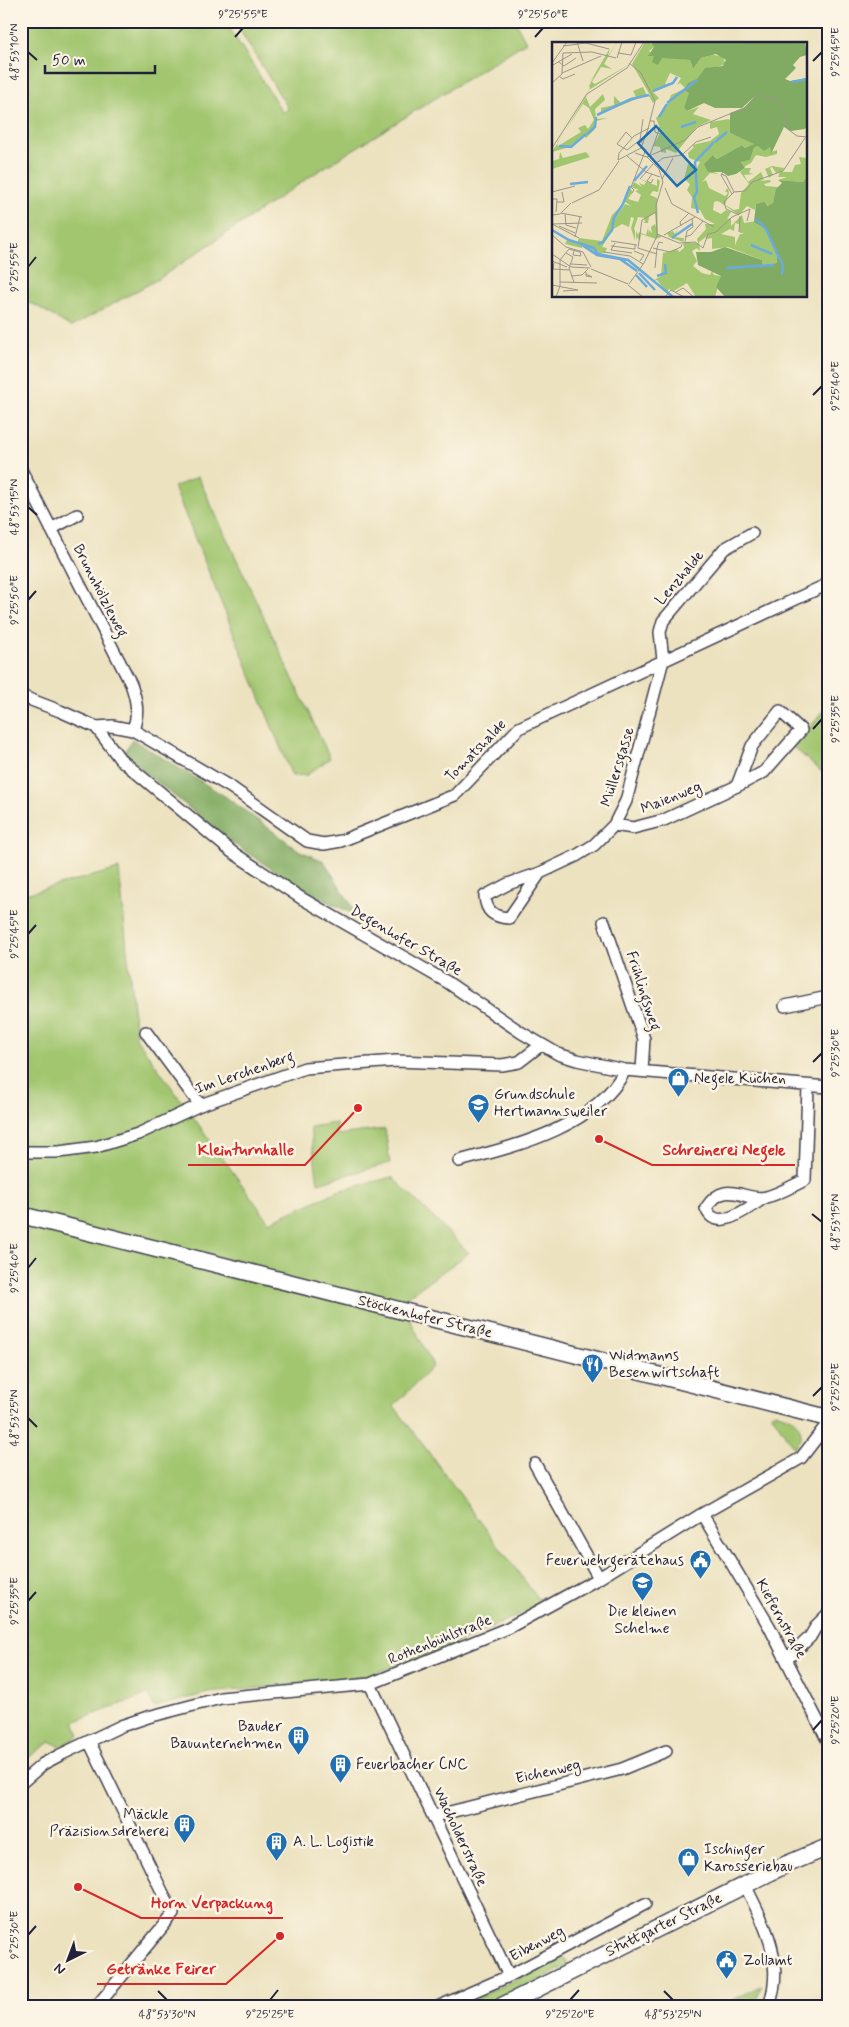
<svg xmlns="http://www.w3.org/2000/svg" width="849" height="2027" font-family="Mynerve,sans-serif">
  <rect width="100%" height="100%" fill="#fcf5e5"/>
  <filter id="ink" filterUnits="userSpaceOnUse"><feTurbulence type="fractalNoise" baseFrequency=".02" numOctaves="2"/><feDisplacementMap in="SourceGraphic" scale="10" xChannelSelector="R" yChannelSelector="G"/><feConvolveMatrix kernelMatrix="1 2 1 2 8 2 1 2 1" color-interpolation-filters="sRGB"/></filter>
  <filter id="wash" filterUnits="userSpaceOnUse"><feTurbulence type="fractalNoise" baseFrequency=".0096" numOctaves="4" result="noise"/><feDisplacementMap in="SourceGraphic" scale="20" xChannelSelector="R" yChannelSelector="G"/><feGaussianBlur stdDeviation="1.12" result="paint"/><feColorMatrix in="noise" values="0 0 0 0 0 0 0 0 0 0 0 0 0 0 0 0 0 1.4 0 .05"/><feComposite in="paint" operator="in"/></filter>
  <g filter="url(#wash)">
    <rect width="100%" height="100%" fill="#ece2c0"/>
    <!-- green -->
    <path fill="#a2c66f" stroke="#627455" d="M21,21H225L283,113L288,108L234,21H515L526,42L317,172L160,278L71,327L35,305L21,301Z
      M198,477L330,758L307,775L292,776L174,487Z
      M828,706V777L793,747Z
      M119,869L136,1038L269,1222L338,1191L392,1177L469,1253L401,1301L433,1366L394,1406L542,1604C480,1632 418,1664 351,1679L208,1693L154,1707L148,1694L74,1722L79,1736L60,1747L51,1741L21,1763V895Z
      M336,1123L337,1135L385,1129L390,1163L318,1183L310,1127Z
      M775,1412C790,1417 802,1420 801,1439L794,1448L771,1413Z
      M565,1957L568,1965L490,2006H458Z
      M762,1985L754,2006H722Z"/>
    <!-- forest -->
    <path fill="#81ab62" stroke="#52664e" d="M132,739L226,797L300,851L324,861L358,916L305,891L237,846L123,755Z"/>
  </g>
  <g filter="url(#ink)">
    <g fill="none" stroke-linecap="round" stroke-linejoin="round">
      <defs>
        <path id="minor" d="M21,470L131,684C137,701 139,713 133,730
          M51,529L77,515
          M21,696L60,711L96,727L120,759L232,852L301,898L447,982L522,1033L558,1054L577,1060L625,1070L828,1087
          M96,727L112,726L133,730L232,788L307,841L324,844L341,841L455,795L519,728L828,584
          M614,825L633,828L664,820L737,786L764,772L801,730L780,711L752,746L737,786
          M540,873L509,918C493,917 486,911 485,896L508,884L540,873L576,856L594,845L614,825L626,801L663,660L660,632L663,621L724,549L752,533
          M604,922L644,1039L642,1071
          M785,1006L828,997
          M146,1032L200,1105
          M21,1152H59L96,1147L138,1134L200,1105L305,1068L396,1061L502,1065L519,1062L541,1045
          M459,1161C516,1146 596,1127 625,1070
          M764,1198C749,1207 716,1235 706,1208C726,1177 745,1203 766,1197C779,1194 792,1186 805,1180L808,1086
          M535,1464L599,1578
          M702,1514L769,1626L828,1741
          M787,1659L810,1637L817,1625L828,1614
          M370,1684L509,1976
          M89,1741L173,1914L97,2006
          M21,1783L43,1764L60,1755L121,1726L148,1717L221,1698L370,1684L508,1628L599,1578L702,1514L801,1458L828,1423
          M434,1816L622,1769L666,1751
          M745,1885C765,1926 785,1960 769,2006
          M440,2006L509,1976L645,1904"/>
        <path id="secondary" d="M21,1215L828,1418
          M502,2006L785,1865L828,1847"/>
      </defs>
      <!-- minor casing -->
      <use href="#minor" stroke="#403f4f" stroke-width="14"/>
      <!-- secondary casing -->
      <use href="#secondary" stroke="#403f4f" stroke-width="19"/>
      <!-- minor -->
      <use href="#minor" stroke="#fff" stroke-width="11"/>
      <!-- secondary -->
      <use href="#secondary" stroke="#fff" stroke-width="16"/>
    </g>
  </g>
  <!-- ticks -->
  <path fill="none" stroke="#22223b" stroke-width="2" d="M235,37L243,28M535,37L543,28M28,52L37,60M813,61L822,52M28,267L36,257M813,395L822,386M28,507L37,515M28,600L36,591M813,729L822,719M28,934L36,925M813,1062L822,1053M812,1214L822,1222M28,1268L36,1258M813,1396L822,1387M28,1418L37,1427M28,1601L36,1592M813,1730L822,1720M28,1935L36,1926M158,1991L167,2000M664,1991L673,2000M270,2000L278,1990M570,2000L579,1990"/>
  <!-- icons -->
  <defs>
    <symbol id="shop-pin" viewBox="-11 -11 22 30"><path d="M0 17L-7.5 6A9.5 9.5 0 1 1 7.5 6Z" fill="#1f6fb2" stroke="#fcf5e5"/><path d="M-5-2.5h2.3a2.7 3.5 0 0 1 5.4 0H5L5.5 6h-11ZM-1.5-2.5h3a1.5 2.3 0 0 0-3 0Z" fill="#fff"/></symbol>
    <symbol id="school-pin" viewBox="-11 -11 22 30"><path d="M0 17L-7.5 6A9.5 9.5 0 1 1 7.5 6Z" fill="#1f6fb2" stroke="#fcf5e5"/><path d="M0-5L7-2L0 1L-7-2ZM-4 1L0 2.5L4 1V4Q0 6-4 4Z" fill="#fff"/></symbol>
    <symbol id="restaurant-pin" viewBox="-11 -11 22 30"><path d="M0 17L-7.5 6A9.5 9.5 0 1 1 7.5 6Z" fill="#1f6fb2" stroke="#fcf5e5"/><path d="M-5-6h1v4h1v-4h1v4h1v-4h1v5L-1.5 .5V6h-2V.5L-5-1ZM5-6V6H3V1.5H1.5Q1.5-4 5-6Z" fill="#fff"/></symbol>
    <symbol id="civic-pin" viewBox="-11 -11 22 30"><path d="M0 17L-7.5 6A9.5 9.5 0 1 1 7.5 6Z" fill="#1f6fb2" stroke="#fcf5e5"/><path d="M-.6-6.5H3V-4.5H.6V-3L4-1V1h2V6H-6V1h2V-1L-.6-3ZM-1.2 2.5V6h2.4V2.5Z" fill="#fff"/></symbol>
    <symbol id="building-pin" viewBox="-11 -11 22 30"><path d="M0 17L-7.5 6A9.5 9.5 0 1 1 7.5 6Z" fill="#1f6fb2" stroke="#fcf5e5"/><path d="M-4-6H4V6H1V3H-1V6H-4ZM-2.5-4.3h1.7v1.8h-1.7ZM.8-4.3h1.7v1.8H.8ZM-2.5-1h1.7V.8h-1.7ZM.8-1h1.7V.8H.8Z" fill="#fff"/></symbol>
  </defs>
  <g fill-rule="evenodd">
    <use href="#shop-pin" x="666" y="1066" width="25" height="34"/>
    <use href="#school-pin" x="466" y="1092" width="25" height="34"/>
    <use href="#restaurant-pin" x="580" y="1352" width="25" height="34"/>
    <use href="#civic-pin" x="688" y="1548" width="25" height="34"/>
    <use href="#school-pin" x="630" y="1570" width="25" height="34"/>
    <use href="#building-pin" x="286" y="1724" width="25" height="34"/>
    <use href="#building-pin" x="328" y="1752" width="25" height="34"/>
    <use href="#building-pin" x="172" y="1812" width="25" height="34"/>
    <use href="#building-pin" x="264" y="1830" width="25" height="34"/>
    <use href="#shop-pin" x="676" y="1846" width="25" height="34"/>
    <use href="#civic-pin" x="714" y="1948" width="25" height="34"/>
  </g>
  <g text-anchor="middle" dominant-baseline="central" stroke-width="5" stroke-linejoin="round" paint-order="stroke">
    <!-- street labels -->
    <g font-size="15" fill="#22223b" stroke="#fcf5e5">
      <text transform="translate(680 578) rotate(-50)">Lenzhalde</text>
      <text transform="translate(100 591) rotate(63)">Brunnhölzleweg</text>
      <text transform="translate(476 751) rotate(-46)">Tomatshalde</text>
      <text transform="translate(618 767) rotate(-73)">Müllersgasse</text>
      <text transform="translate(671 798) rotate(-22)">Maienweg</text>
      <text transform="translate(406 941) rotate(30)">Degenhofer Straße</text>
      <text transform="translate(643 991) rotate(72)">Frühlingsweg</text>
      <text transform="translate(245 1073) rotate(-19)">Im Lerchenberg</text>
      <text transform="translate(425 1317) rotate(14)">Stöckenhofer Straße</text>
      <text transform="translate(781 1619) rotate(61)">Kiefernstraße</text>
      <text transform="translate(440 1640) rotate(-22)">Rothenbühlstraße</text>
      <text transform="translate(548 1772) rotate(-13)">Eichenweg</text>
      <text transform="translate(460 1837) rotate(65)">Wacholderstraße</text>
      <text transform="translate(664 1925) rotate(-26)">Stuttgarter Straße</text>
      <text transform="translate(537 1944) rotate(-28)">Eibenweg</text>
    </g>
    <!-- poi labels -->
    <g font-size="15" fill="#22223b" stroke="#fcf5e5" text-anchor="start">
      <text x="694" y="1079">Negele Küchen</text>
      <text x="494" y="1095">Grundschule<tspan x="494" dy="17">Hertmannsweiler</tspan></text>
      <text x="609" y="1356">Widmanns<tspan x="609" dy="17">Besenwirtschaft</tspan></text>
      <text x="684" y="1561" text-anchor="end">Feuerwehrgerätehaus</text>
      <text x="642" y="1612" text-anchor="middle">Die kleinen<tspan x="642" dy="17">Schelme</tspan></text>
      <text x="282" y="1727" text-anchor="end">Bauder<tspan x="282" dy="17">Bauunternehmen</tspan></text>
      <text x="356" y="1765">Feuerbacher CNC</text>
      <text x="169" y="1815" text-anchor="end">Mäckle<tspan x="169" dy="17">Präzisionsdreherei</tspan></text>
      <text x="293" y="1842">A. L. Logistik</text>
      <text x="704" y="1850">Ischinger<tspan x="704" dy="17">Karosseriebau</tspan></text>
      <text x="743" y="1961">Zollamt</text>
    </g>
  </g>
  <!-- overview -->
  <g transform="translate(552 42)">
    <rect width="255" height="255" fill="#ece2c0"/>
    <path d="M65,0L52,22L60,27L49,25L40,40L43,42L78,22L37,48L0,102L38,46L37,44L43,33L37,42L58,6L56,14ZM93,0L101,2L102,5L97,9L102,14L138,18L141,27L149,16L160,13L170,14L174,22L150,30L138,50L143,38L133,46L128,41L125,43L129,36L118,31L113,42L122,41L104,47L101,50L107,56L101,61L97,54L90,55L45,73L49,70V66L62,63V54L70,62L84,55L81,49L91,45L95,54L98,53L80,22ZM132,47L138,51L132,66L135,69L147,65L141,72L159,78L145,85L124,111L114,107V111L109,110L108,105L101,104L109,89L104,76L114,66L119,53ZM51,52L53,58L43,67L44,77L56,76L44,79L43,87L34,96L32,94L18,105L0,110L34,55L38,65ZM31,62L37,66L42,78L36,87L33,83L26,86L29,90L6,104L5,101ZM177,77L180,82L178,91L203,102L193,106L190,103L165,117L162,113L156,128L167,132L158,131L150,140L154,138L157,146L173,154L176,151L173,149L176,146L177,151L173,163L182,168L187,167L189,151L197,142L188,130L193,126H199L197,131L202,132L192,133L196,140L209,130L212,137L208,139L218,138L219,140L212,142L214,144L226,145L221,161L217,164L212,161L204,162L203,168L195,164L187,173L166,159L162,160L161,168L169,172L174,168L179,170L175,177L179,176V184L190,173L192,181L205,179L215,189L224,208L225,221L210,223V218L176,205L160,207V196L155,197L154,195L147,200L148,209L145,206L140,209L145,219L141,224L150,231L158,233L160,229L162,233L169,234L163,255H144L135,241L122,249L117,247L115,251L105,238L101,239L109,234L111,211L125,207L127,210L132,206L131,200L117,195L115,191L121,189L123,192L126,187L123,195L132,196L131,201H146L145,197L154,187L153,182H163L153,177L148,168L139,166L140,155L135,148L138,142L132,137L136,122H142L145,126L148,120L137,116L136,111L142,105L140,103L158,99L167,92L165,85L158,87V80ZM183,181L187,182V190L192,192H188L183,203V195L169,192L178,187L182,189ZM206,104L218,105L219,110L225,108V112L214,115L204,113L199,121L192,125L189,119L198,118L202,106ZM8,110L11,116L34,110L38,115L0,127V119L7,117ZM247,115L255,116V134L251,140L226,138L235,135H226L228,130L224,131L220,125L218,126L221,133L217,136L213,127L220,124L232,126L230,130H240L243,123L249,122ZM89,137L105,144V137L108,139L106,150L101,149L98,153L105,156L106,193L111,194L104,197L89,192L88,199L85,195L84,199V189L86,193L87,190L94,193L96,186L97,192V188L100,191L99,185L103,182L104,185L103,171L97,175L96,181H92L93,176L86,175L82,187L83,188V199L79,186L82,176L79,175L77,185L70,182L60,188L50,205L55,206L53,211H47L45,208H43L45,212L30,202V206L13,202L15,198L25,201L27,196L50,199L60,173L71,162L61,180L73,162L79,164L72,159L78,146L81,150L76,157L86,160L89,153L83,149L87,148L79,145L82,140L90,145L87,141L92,143L94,140Z" fill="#a2c66f" fill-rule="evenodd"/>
    <path d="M99,0L253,1L255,13L248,15L241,23L244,26L233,37L238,39L255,36V84L253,87L239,89L232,85L219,112L218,105L212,109L206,104L202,106L198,118L189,120L193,126L184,132L176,134L170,130H156L152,122L161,113L165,117L190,103L193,106L202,102L178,91V71L192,66L203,54L214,52L203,54L190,66H163L152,61L135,69L132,66L137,51L132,48L136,41L145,37L153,26L171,24L174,18L164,12L149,16L141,27L138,18L110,16L106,23L100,20L102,14H96L102,5ZM255,134V255H173L164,245L169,234L146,223L144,210H159L173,205L210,218V223L225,221L224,208L214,187L202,180L204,162L212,160L216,164L221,161L224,147L230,141L226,138L251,140Z" fill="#81ab62"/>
    <path fill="none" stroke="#6aaadd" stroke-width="2.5" d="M240,40L255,37M101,49L121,41L125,35M115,61L145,38M45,73L79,57L97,53M107,75L115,62M129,85L144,80M35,92L43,85L44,75M163,100L175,90M7,104L19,105L34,92M82,139L95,124M18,142L36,140M71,162L78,144M146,171L142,155L145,150L143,120L162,100M204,177L214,187L231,224L230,233M0,188L17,198L42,206L46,212L76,218L121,255M120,196L140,182M46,202L51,200L60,188L62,176L71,162M30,203L45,213L68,217L85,229M199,203L220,212M174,226L222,223M87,231L103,248M84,233L95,245M105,234L114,231L113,222"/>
    <path fill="none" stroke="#9b958b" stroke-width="1" d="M25,0L31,19M11,4L34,1L57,7M11,11L40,10L64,16M66,11L79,13L84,0M65,16L70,0M7,20L12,24L24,16M0,21L15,0M77,21L89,31L103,59L96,87L89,106L66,118L67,111L82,94L97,86M1,23L20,12M10,31L49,14M8,35L11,37L23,32M0,41L10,32L11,11M91,77L88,98L91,102M98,79H102L103,90L108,92M80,96L74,90L65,102L75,108L88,98M0,106L35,52L75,26L92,0M83,111L95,115L133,98L146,85L192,66L207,53L223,56L232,71L233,85L245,94L255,95M98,113L108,85M75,114L94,130L108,135M102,123L111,116L130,113L144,100L159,95M171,130L169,133L180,152M100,132L95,139L99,141L101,137M169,132L174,134L182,150M88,137L101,122M110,137L121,116M113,146L120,162L162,185M0,150L23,144M80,151L82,148L79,145L94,107M0,157H5L4,170M5,160H12L10,150M20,161L47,148L67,119M9,171L30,175M13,172L14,183L24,186M0,173L8,172L19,161M187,173L174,167L172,160L182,150L193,149L200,140L231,129L253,96M0,182L27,196M1,182L30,181M7,184L23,191M129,184L128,180L137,171M187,190L188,174M105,192L127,201L143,200L151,206M0,193L14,205L31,210L39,225M112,193L143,175M23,195L28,175M133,195L139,193L151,179M59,199L85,203M133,200L135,189L141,185L140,177M63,201L59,208L80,211M59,204L83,207V203M86,206L90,178L104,170M86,206L105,212M101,206L118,210L129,205L130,202M151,206L156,192L164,190L180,175L198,167L195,179M17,207L28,210L29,214L21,213L22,209M82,209L92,213L88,219M52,210L78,214L91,222M14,211L21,215L17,226L22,240M0,212L19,225L38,226M0,219L15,225M2,221L1,227L17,228M19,222L35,223M103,226L105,206L107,200L111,201M39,227L76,242M34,230V234L40,235L34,232M19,234L30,233L36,227M8,240L45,241M77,242L92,221L105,194L104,163L111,140L107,127L95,115M0,243L26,248M76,243L91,255M11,249L26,248M124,250L131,246L142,255M4,255L8,244V218L17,207M113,255L119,248L132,255"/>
    <path fill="#1f6fb2" fill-opacity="0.15" stroke="#1f6fb2" stroke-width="2.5" d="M104,84L144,128L125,144L86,101Z"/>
    <rect width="255" height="255" fill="none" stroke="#22223b" stroke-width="2.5"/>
  </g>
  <!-- callouts -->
  <path fill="none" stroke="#d62828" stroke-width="2" d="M358 1108L305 1165H188M599 1139L652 1165H795M78 1887L141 1918H283M280 1936L226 1984H97"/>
  <g fill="#d62828" stroke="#fcf5e5" stroke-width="2">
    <circle cx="358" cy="1108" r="5"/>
    <circle cx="599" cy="1139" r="5"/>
    <circle cx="78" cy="1887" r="5"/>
    <circle cx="280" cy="1936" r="5"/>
  </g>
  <g font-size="16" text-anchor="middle" font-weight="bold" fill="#d62828" stroke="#fcf5e5" stroke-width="5" stroke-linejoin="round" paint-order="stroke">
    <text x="246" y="1155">Kleinturnhalle</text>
    <text x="724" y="1155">Schreinerei Negele</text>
    <text x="212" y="1908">Horn Verpackung</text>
    <text x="161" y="1974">Getränke Feirer</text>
  </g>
  <!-- margin -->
  <rect width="849" height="2027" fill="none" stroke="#fcf5e5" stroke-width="55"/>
  <!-- north arrow -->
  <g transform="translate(68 1960) rotate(222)" stroke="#fcf5e5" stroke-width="4" paint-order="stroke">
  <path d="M0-4L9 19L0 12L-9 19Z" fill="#22223b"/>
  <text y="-8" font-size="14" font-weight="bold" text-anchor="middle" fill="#22223b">N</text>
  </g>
  <!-- scale -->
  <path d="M45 65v8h110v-8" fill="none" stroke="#22223b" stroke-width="2.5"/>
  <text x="52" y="65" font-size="15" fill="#22223b" stroke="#fcf5e5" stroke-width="4" paint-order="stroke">50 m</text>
  <rect x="28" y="28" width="794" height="1972" fill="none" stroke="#22223b" stroke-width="2"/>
  <g font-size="12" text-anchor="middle" fill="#22223b">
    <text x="243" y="18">9°25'55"E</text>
    <text x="543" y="18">9°25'50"E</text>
    <text transform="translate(14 52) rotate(-90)" y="4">48°53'10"N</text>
    <text transform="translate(835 52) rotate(-90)" y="4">9°25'45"E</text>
    <text transform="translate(14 267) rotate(-90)" y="4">9°25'55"E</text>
    <text transform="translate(835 386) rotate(-90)" y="4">9°25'40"E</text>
    <text transform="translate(14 507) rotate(-90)" y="4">48°53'15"N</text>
    <text transform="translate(14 600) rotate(-90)" y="4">9°25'50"E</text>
    <text transform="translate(835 719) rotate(-90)" y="4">9°25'35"E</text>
    <text transform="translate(14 934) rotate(-90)" y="4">9°25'45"E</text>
    <text transform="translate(835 1053) rotate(-90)" y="4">9°25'30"E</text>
    <text transform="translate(835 1222) rotate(-90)" y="4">48°53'15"N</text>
    <text transform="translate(14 1268) rotate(-90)" y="4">9°25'40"E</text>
    <text transform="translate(835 1387) rotate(-90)" y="4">9°25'25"E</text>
    <text transform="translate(14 1418) rotate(-90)" y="4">48°53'25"N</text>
    <text transform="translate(14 1601) rotate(-90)" y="4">9°25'35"E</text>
    <text transform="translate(835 1720) rotate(-90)" y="4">9°25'20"E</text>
    <text transform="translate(14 1935) rotate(-90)" y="4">9°25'30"E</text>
    <text x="167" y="2018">48°53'30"N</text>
    <text x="270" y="2018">9°25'25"E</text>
    <text x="570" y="2018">9°25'20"E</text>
    <text x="673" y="2018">48°53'25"N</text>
  </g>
</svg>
